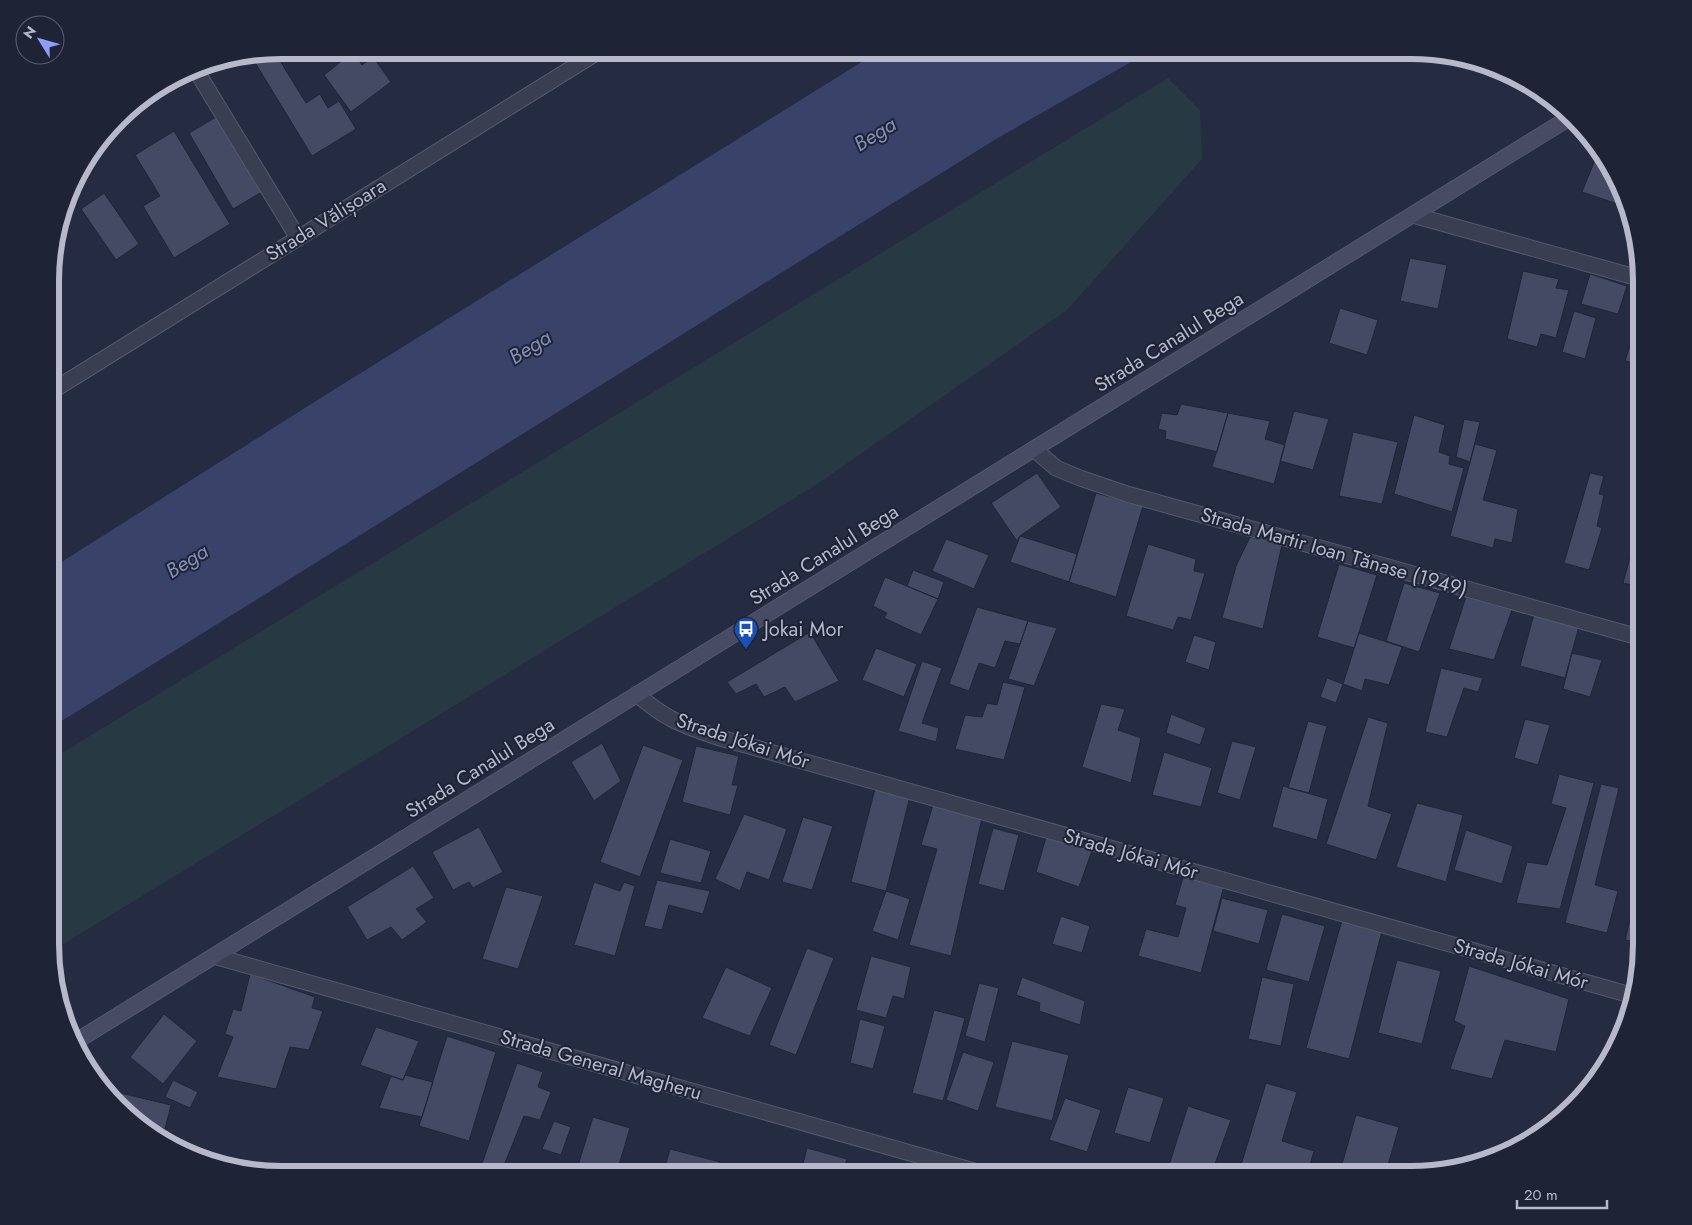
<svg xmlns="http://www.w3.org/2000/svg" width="1692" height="1225" font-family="Jost,sans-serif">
  <rect width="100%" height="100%" fill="#252b41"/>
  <!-- green -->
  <path fill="#273942" d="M1168,78L1200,110L1202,159L1067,310L816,485L52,951V759Z"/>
  <!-- water -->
  <path fill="#394268" d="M881,50H1152L996,139L52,727V568L327,394Z"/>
  <!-- building -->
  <path fill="#444a63" stroke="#202538" d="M274,51L306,103L320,94L328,108L339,101L356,129L312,156L251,56Z
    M353,52L362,65L373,57L391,82L351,112L324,75Z
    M218,116L262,192L233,209L189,133Z
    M174,131L230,224L174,258L143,206L160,196L135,155Z
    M1597,155L1618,178L1626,207L1582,192Z
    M104,193L139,244L116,260L81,209Z
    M1410,258L1447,265L1438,309L1400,301Z
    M1523,271L1559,279L1556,288L1569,290L1556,338L1541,334L1537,347L1507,339Z
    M1590,274L1627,286L1618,314L1581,304Z
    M1642,307V365L1625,361Z
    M1340,308L1378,320L1367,355L1329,343Z
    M1574,311L1596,318L1585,359L1562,352Z
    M1181,404L1228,413L1217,452L1165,439L1166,431L1158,429L1162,413L1177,415Z
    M1294,411L1329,419L1313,470L1280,461Z
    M1228,413L1270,421L1265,439L1285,445L1274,484L1212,467Z
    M1414,415L1445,425L1439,452L1450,456L1449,464L1464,468L1452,512L1394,494Z
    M1464,419L1480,422L1470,462L1456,457Z
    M1353,432L1398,442L1382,504L1339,496Z
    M1475,444L1497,450L1483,500L1518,509L1512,543L1495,539L1493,548L1450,536Z
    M1037,473L1061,507L1020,536L1017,541L991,503Z
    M1590,473L1604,476L1599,494L1604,495L1597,526L1602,528L1589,570L1564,563Z
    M1096,493L1143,506L1116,597L1069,582Z
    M1640,521H1642V587L1623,583Z
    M1020,536L1077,554L1069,582L1010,562Z
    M1250,537L1282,545L1263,629L1222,618L1236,566Z
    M946,539L989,555L974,589L932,571Z
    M1148,544L1196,559L1194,571L1205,573L1191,620L1178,617L1173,630L1126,616Z
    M1339,564L1377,575L1354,648L1317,637Z
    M913,570L944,582L938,599L907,586Z
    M885,577L938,599L921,635L884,618L887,613L873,606Z
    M1404,583L1440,593L1419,652L1386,641Z
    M1466,597L1512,610L1494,660L1449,649Z
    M977,607L1028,621L1020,644L1005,641L995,668L979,663L969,691L949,684Z
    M1534,614L1579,626L1565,678L1520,666Z
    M1028,621L1057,628L1034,686L1008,679Z
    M810,632L839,681L795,702L785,687L764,697L756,684L736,694L727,682Z
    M1359,633L1402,647L1389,685L1365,679L1362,691L1343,684Z
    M1194,635L1216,642L1209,670L1185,662Z
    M876,648L917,664L904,697L862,680Z
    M1572,653L1602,660L1590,697L1563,689Z
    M922,661L942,668L922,723L939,728L936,742L898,731Z
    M1441,668L1483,678L1478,692L1464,688L1447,737L1425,732Z
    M1327,678L1343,684L1336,703L1320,697Z
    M1003,682L1025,687L1004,760L955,749L965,715L982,717L987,703L997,705Z
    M1101,704L1125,709L1118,730L1141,738L1131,783L1082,767Z
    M1171,714L1206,728L1200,745L1166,733Z
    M1368,717L1388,723L1368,806L1392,814L1376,860L1326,844Z
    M1525,719L1550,725L1538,765L1514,758Z
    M1308,721L1327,726L1309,793L1288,788Z
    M1232,741L1256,747L1240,800L1217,793Z
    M602,743L621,781L594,801L571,762Z
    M643,745L683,760L640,877L600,862Z
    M696,746L739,756L732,785H738L730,815L682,802Z
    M1164,752L1212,768L1201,807L1152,795Z
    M1559,774L1594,783L1560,909L1516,903L1527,862L1547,865L1566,808L1551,804Z
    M1601,784L1619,788L1595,885L1618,891L1607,933L1565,923Z
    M876,785L911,793L886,891L851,882Z
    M1283,786L1328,799L1317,840L1272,827Z
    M1417,803L1463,815L1446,882L1396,867Z
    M933,805L982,818L951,956L909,945L937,849L921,845Z
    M744,814L787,829L769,880L747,872L740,891L715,879Z
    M803,817L833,826L812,890L782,882Z
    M479,827L503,872L473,888L469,882L453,890L432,852Z
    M993,828L1019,835L1004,891L978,884Z
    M1466,830L1513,846L1502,884L1454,870Z
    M1047,834L1093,848L1079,887L1036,872Z
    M670,839L711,851L701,883L660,873Z
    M413,866L434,898L416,909L427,922L402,940L391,927L367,940L347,907Z
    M1185,871L1225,882L1201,973L1138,956L1146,929L1178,937L1186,908L1175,905Z
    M1642,872V943L1625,940Z
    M657,880L710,891L703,914L669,905L662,930L644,926Z
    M594,882L620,891L624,882L635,886L615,956L574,945Z
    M506,887L543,896L518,969L482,959Z
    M886,891L910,899L898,940L872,931Z
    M1222,898L1268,910L1259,944L1213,931Z
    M1282,914L1325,926L1309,982L1266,970Z
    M1061,916L1090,926L1082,953L1052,944Z
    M1342,920L1382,931L1349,1059L1306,1048Z
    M807,948L834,958L796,1055L769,1045Z
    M871,956L911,967L904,999L893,996L886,1018L856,1010Z
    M1397,960L1441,971L1422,1044L1378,1033Z
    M1469,966L1569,999L1556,1052L1505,1040L1492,1079L1450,1069L1465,1026L1454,1021Z
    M726,967L772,988L750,1036L702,1018Z
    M250,974L315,997L312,1008L323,1011L309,1050L290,1047L276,1089L217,1077L233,1037L225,1034L233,1009L241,1011Z
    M1022,977L1085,1001L1080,1025L1039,1011L1040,1003L1016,995Z
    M1262,977L1294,984L1281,1046L1248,1039Z
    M979,983L999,988L985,1042L965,1036Z
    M934,1010L965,1018L943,1101L912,1093Z
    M164,1014L197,1041L163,1084L130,1057Z
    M860,1019L885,1026L873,1069L850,1063Z
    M376,1027L419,1041L403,1080L360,1065Z
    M447,1036L496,1052L469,1141L419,1126Z
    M1012,1041L1069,1055L1052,1121L995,1107Z
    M963,1052L994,1062L978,1111L946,1100Z
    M517,1063L543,1072L538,1087L551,1092L540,1120L524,1116L500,1175H486L479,1172Z
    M405,1075L433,1082L422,1117L379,1108L391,1076L403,1080Z
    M173,1080L198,1092L190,1108L165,1097Z
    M1266,1083L1297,1092L1282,1141L1314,1151L1307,1175H1238Z
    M1128,1087L1164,1098L1150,1143L1114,1133Z
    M112,1091L171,1105L165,1129L135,1121L111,1094Z
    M1065,1098L1101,1110L1087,1152L1049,1140Z
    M1188,1106L1231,1120L1211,1175H1199L1169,1165Z
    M1356,1115L1399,1127L1385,1175H1339Z
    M593,1117L630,1128L616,1175H575Z
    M554,1121L571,1127L561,1155L542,1149Z
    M807,1148L847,1159L842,1175H800Z
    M670,1149L720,1162L717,1175H663Z
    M865,1166L899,1175H862Z"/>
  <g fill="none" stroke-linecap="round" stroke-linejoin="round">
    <defs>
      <path id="street" d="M194,67L298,238
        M1413,215L1642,279
        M52,391L601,50
        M1034,449L1056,468L1080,478L1127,494L1642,638
        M637,694C663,718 684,726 717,737L1634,996
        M214,956L988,1175"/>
      <path id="secondary" d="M75,1042L1569,118"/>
    </defs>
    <!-- street casing -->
    <use href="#street" stroke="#55596b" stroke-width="17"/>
    <!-- secondary casing -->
    <use href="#secondary" stroke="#55596b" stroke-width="17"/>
    <!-- street -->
    <use href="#street" stroke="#3a3e51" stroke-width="15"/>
    <!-- secondary -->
    <use href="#secondary" stroke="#484b64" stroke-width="15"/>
  </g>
  <!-- icons -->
  <defs>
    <symbol id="bus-pin" viewBox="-11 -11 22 30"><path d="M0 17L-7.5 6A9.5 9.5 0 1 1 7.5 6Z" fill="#1a4fb4" stroke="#1e2336"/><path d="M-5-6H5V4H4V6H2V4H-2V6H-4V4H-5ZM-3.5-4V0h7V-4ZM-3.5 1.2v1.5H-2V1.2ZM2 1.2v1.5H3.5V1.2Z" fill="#fff"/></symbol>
  </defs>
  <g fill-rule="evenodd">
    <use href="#bus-pin" x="732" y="615" width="28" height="38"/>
  </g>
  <g text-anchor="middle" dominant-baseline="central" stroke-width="4" stroke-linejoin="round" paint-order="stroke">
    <!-- street labels -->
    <g font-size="20" fill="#b7b9cb" stroke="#1e2336">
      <text transform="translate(326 220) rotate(-32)">Strada Vălișoara</text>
      <text transform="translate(1169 342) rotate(-32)">Strada Canalul Bega</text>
      <text transform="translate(1334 552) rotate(16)">Strada Martir Ioan Tănase (1949)</text>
      <text transform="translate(824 555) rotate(-32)">Strada Canalul Bega</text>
      <text transform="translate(743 741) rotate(18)">Strada Jókai Mór</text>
      <text transform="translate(480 768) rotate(-32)">Strada Canalul Bega</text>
      <text transform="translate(1131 854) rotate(16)">Strada Jókai Mór</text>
      <text transform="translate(1521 964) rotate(16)">Strada Jókai Mór</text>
      <text transform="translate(601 1065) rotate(16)">Strada General Magheru</text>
    </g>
    <!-- poi labels -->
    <g font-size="20" fill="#b7b9cb" stroke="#1e2336" text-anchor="start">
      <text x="764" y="629">Jokai Mor</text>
    </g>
    <!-- water labels -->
    <g font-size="21" font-style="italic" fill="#858eb7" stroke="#1e2336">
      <text transform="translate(875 134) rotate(-32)">Bega</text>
      <text transform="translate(530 347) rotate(-32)">Bega</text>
      <text transform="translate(187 561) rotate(-32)">Bega</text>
    </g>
  </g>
  <!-- crop -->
  <path d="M0 0H1692V1225H0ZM281 59H1411A222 222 0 0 1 1633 281V944A222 222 0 0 1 1411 1166H281A222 222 0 0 1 59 944V281A222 222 0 0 1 281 59Z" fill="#1e2336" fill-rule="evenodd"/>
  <path fill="none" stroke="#b7b9cb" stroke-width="6" d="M281 59H1411A222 222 0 0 1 1633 281V944A222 222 0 0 1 1411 1166H281A222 222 0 0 1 59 944V281A222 222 0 0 1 281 59Z"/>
  <!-- north arrow -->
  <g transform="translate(40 40) rotate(307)"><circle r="24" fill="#1e2336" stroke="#5b5f72"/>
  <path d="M0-4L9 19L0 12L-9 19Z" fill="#8d9df9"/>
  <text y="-8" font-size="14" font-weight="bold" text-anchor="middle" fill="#b7b9cb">N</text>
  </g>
  <!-- scale -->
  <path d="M1517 1200v8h90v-8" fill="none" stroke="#b7b9cb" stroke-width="2.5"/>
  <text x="1524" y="1200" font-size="15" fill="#b7b9cb" stroke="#1e2336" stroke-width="4" paint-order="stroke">20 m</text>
</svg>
